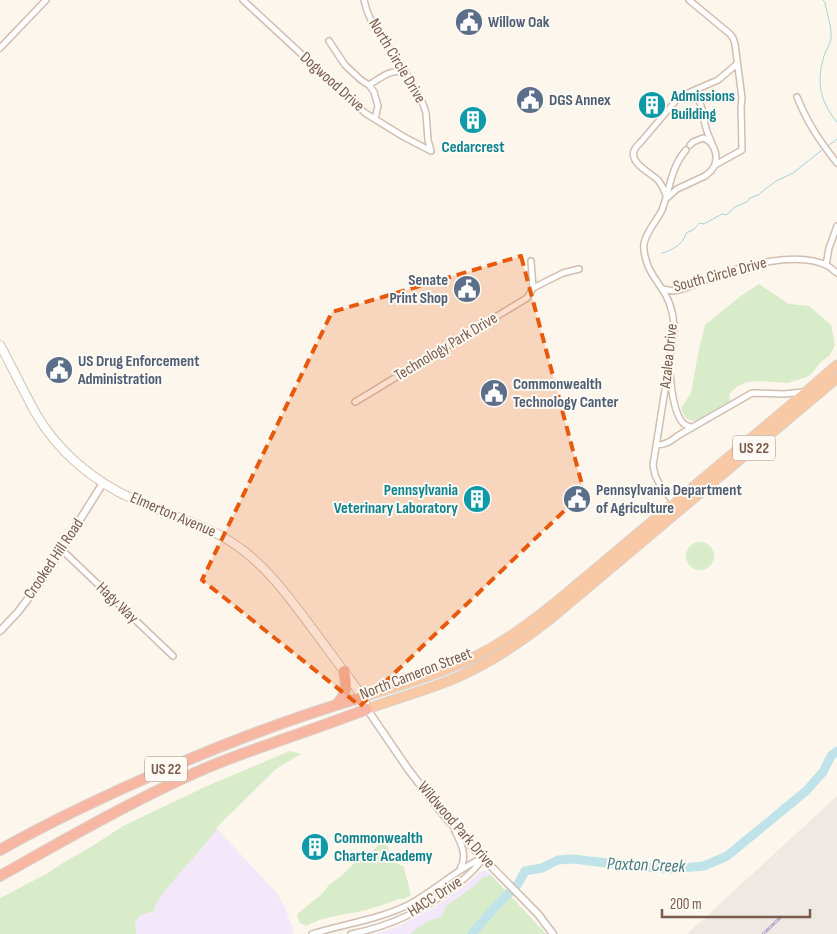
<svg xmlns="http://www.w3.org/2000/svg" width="837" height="934" font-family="'Sofia Sans Condensed',sans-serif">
  <rect width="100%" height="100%" fill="#fdf6ec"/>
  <!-- industrial -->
  <path fill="#efe9e4" d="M837,796V934H687Z"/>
  <!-- education -->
  <path fill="#f3e8fa" d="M192,802L275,891L284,905L293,930V934H0Z
    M481,871H486L489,873L546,934H376L399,926L435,907L466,885Z"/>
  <!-- green -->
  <path fill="#d8ecc9" d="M759,284L789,304L809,306L822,317L831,325L835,345L830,355L819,364L813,372L807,377L788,383L762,381L747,382L738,386L731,392L729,395L730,401L698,420C687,423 684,416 681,408L691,393L698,354L705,325L742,295Z
    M686 556a14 14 0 1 1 28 0a14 14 0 1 1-28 0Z
    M290,751L301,754L276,769L219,825L211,837L167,888L155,905L154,911L140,915L135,923L136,934H0V898L48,873L66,861L91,847L123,826L207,786Z
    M380,842C391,845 387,847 390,855C392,860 398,865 403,866C406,875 409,886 411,895L404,899H399C388,903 377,907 366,910C346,915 323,916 306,926L300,923L297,914L321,895L329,885L340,877L364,854L374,850Z
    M490,874L546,934H410C418,928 429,918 440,918C444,915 443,909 447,905L473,887L483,877H488Z"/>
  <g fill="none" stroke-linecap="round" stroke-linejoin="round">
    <!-- stream -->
    <path stroke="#a5d3da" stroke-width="1" d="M823,0L825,3C827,14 832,27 831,38C830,45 826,50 824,56C816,82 820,102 837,122
      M829,145L837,139
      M662,253C671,251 684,244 686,233C688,232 692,231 694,229C699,225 697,222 704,224L722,214L726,215L735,207L747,202L750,198L758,195L776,181L793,173L822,150"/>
    <!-- river -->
    <path stroke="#bfe3e8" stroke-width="9" d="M472,934L495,907L518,884L525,871L542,868L558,860L573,859L632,866L671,869L704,866L727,856L806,791L823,772L831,756L837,751"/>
    <defs>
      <path id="minor" d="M243,0L365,113L404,137L431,151
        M364,0L367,11L371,20L411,81L423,104L426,113L428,140L431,151
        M329,41L345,65L361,80L369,85L374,92L378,106L375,119
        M0,48L46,0
        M369,85C384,76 387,71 405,71
        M688,93C703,97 702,112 705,124C706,131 710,138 712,144
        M797,97C808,124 819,140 837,163
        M690,145L693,142L703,138C714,142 718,154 715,164
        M666,195C664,189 662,185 658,180C648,171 621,159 640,143L679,97L718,80L737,64
        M667,198L677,189L705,176L711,171L715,165L742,150L741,107L742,98L735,44L733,38L730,34L689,0
        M826,265L829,248L837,226
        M533,288L563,273L579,269
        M663,289L673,291L678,290C690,287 700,282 711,278C742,266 797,250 828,266C831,268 834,271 837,273
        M670,373C671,386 674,415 684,424C686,426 689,426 691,427
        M355,402L527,298L533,288L531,261
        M656,445C666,445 671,441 679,435L752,393L784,394L803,392
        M683,507L675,503L661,487L655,475L653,465L673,340L674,325C673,311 669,298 660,286C655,278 649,271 647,263C645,257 643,250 644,244C646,231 657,221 662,210C670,189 671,167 686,150
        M61,549L173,656
        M455,831C461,844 468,855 460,869
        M312,934C344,924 377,920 408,905C435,891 456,869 483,858
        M351,934C392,926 428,908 459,883C469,875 477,868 483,858"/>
      <path id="tertiary" d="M0,631L18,612L42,580L103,483
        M367,709L408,769L441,812L473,848L538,914L553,934"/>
      <path id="secondary" d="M0,345C12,367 23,390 35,412C57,451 94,482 135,500C173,517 211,525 244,551C271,572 291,600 312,628C329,651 346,674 363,697L367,709"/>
      <path id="trunk" d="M363,697C400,685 437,675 472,658C507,641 537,618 567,593L799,398L837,365
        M367,709C397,698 428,690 458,677C491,662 521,642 549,620L837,378"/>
      <path id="motorway" d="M336,705C347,695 347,684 344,671
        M0,850C55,819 113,792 171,767C234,740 297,716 363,697
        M0,876C68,838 135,799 206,768C259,746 314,730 367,709"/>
    </defs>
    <!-- minor casing -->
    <use href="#minor" stroke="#d1beb0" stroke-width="8"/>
    <!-- tertiary casing -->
    <use href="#tertiary" stroke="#d1beb0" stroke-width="9"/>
    <!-- secondary casing -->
    <use href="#secondary" stroke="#d6c0b0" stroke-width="10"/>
    <!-- trunk casing -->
    <use href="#trunk" stroke="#dad1cd" stroke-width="11"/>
    <!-- motorway casing -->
    <use href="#motorway" stroke="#dad1cd" stroke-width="12"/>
    <!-- minor -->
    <use href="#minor" stroke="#fff" stroke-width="5"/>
    <!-- tertiary -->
    <use href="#tertiary" stroke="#fff" stroke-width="6"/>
    <!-- secondary -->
    <use href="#secondary" stroke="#fff" stroke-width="8"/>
    <!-- trunk -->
    <use href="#trunk" stroke="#f9c8a4" stroke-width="9"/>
    <!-- motorway -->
    <use href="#motorway" stroke="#f7b7a3" stroke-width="10"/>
    <defs>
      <path id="rail" d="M763,934L781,917"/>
    </defs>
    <!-- rail casing -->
    <use href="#rail" stroke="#b9a8c9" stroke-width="3"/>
    <!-- rail -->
    <use href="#rail" stroke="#fffaf3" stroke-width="1" stroke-dasharray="4" stroke-linecap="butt"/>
  </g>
  <!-- marked area -->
  <path fill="#e8590c" fill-opacity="0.2" stroke="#e8590c" stroke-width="4" stroke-dasharray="10 6" stroke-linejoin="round" d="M521,256L584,492L360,706L202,580L332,312Z"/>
  <!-- icons -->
  <defs>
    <symbol id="civic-disc" viewBox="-11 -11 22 22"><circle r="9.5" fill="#5c6f8a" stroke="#fffaf3"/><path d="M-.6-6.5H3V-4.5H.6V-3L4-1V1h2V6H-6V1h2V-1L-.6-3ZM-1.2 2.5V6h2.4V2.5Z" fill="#fff"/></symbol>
    <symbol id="building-disc" viewBox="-11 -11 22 22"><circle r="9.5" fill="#0f9aa8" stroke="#fffaf3"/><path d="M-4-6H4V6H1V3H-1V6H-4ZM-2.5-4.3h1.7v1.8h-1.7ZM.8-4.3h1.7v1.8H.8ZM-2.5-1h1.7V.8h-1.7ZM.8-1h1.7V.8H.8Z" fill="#fff"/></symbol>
  </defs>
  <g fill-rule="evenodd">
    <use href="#civic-disc" x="453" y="6" width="32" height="32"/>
    <use href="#civic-disc" x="514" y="84" width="32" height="32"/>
    <use href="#building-disc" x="636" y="89" width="32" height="32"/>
    <use href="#building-disc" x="457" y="104" width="32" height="32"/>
    <use href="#civic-disc" x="451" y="273" width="32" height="32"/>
    <use href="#civic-disc" x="43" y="354" width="32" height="32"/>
    <use href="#civic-disc" x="478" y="377" width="32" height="32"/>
    <use href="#building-disc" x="461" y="483" width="32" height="32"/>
    <use href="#civic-disc" x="561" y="483" width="32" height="32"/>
    <use href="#building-disc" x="299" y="831" width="32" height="32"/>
  </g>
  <g text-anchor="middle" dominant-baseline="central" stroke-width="4" stroke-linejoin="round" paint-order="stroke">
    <!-- shield labels -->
    <g fill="#fffaf3" stroke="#a28b7f" stroke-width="1">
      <rect x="733" y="435.5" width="42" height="25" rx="4"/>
      <rect x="145" y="756.5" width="42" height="25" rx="4"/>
    </g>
    <g font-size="15" font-weight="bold" fill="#7a5c4d">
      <text x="754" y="448">US 22</text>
      <text x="166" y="769">US 22</text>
    </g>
    <!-- service labels -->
    <g font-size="16" font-weight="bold" fill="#4e5e75" stroke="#fffaf3" text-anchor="start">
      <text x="488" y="22">Willow Oak</text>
      <text x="549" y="100">DGS Annex</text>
      <text x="448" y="280" text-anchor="end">Senate<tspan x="448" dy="18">Print Shop</tspan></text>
      <text x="78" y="361">US Drug Enforcement<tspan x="78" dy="18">Administration</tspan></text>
      <text x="513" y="384">Commonwealth<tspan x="513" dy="18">Technology Canter</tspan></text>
      <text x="596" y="490">Pennsylvania Department<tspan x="596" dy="18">of Agriculture</tspan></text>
    </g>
    <!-- street labels -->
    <g font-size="16" fill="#7a5c4d" stroke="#fffaf3">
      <text transform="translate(397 61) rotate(59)">North Circle Drive</text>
      <text transform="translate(332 82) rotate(42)">Dogwood Drive</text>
      <text transform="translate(720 275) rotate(-15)">South Circle Drive</text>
      <text transform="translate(446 347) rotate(-31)">Technology Park Drive</text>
      <text transform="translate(669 356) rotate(-84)">Azalea Drive</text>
      <text transform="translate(173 515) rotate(23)">Elmerton Avenue</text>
      <text transform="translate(54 559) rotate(-56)">Crooked Hill Road</text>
      <text transform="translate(117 603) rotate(44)">Hagy Way</text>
      <text transform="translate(416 674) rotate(-21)">North Cameron Street</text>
      <text transform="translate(456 825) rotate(49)">Wildwood Park Drive</text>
      <text transform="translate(435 897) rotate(-33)">HACC Drive</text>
    </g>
    <!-- culture labels -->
    <g font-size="16" font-weight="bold" fill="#0d838f" stroke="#fffaf3" text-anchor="start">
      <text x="671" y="96">Admissions<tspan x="671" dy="18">Building</tspan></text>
      <text x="473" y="147" text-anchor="middle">Cedarcrest</text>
      <text x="458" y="490" text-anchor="end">Pennsylvania<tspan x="458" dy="18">Veterinary Laboratory</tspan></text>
      <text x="334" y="838">Commonwealth<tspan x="334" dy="18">Charter Academy</tspan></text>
    </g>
    <!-- water labels -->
    <g font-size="18" font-style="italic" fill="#437c86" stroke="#fffaf3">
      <text transform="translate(646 865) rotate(2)">Paxton Creek</text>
    </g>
  </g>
  <!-- scale -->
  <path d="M662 909v8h148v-8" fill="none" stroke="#7a5c4d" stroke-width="2.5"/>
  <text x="670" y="909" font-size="15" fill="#7a5c4d" stroke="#fffaf3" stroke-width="4" paint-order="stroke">200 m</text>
</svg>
